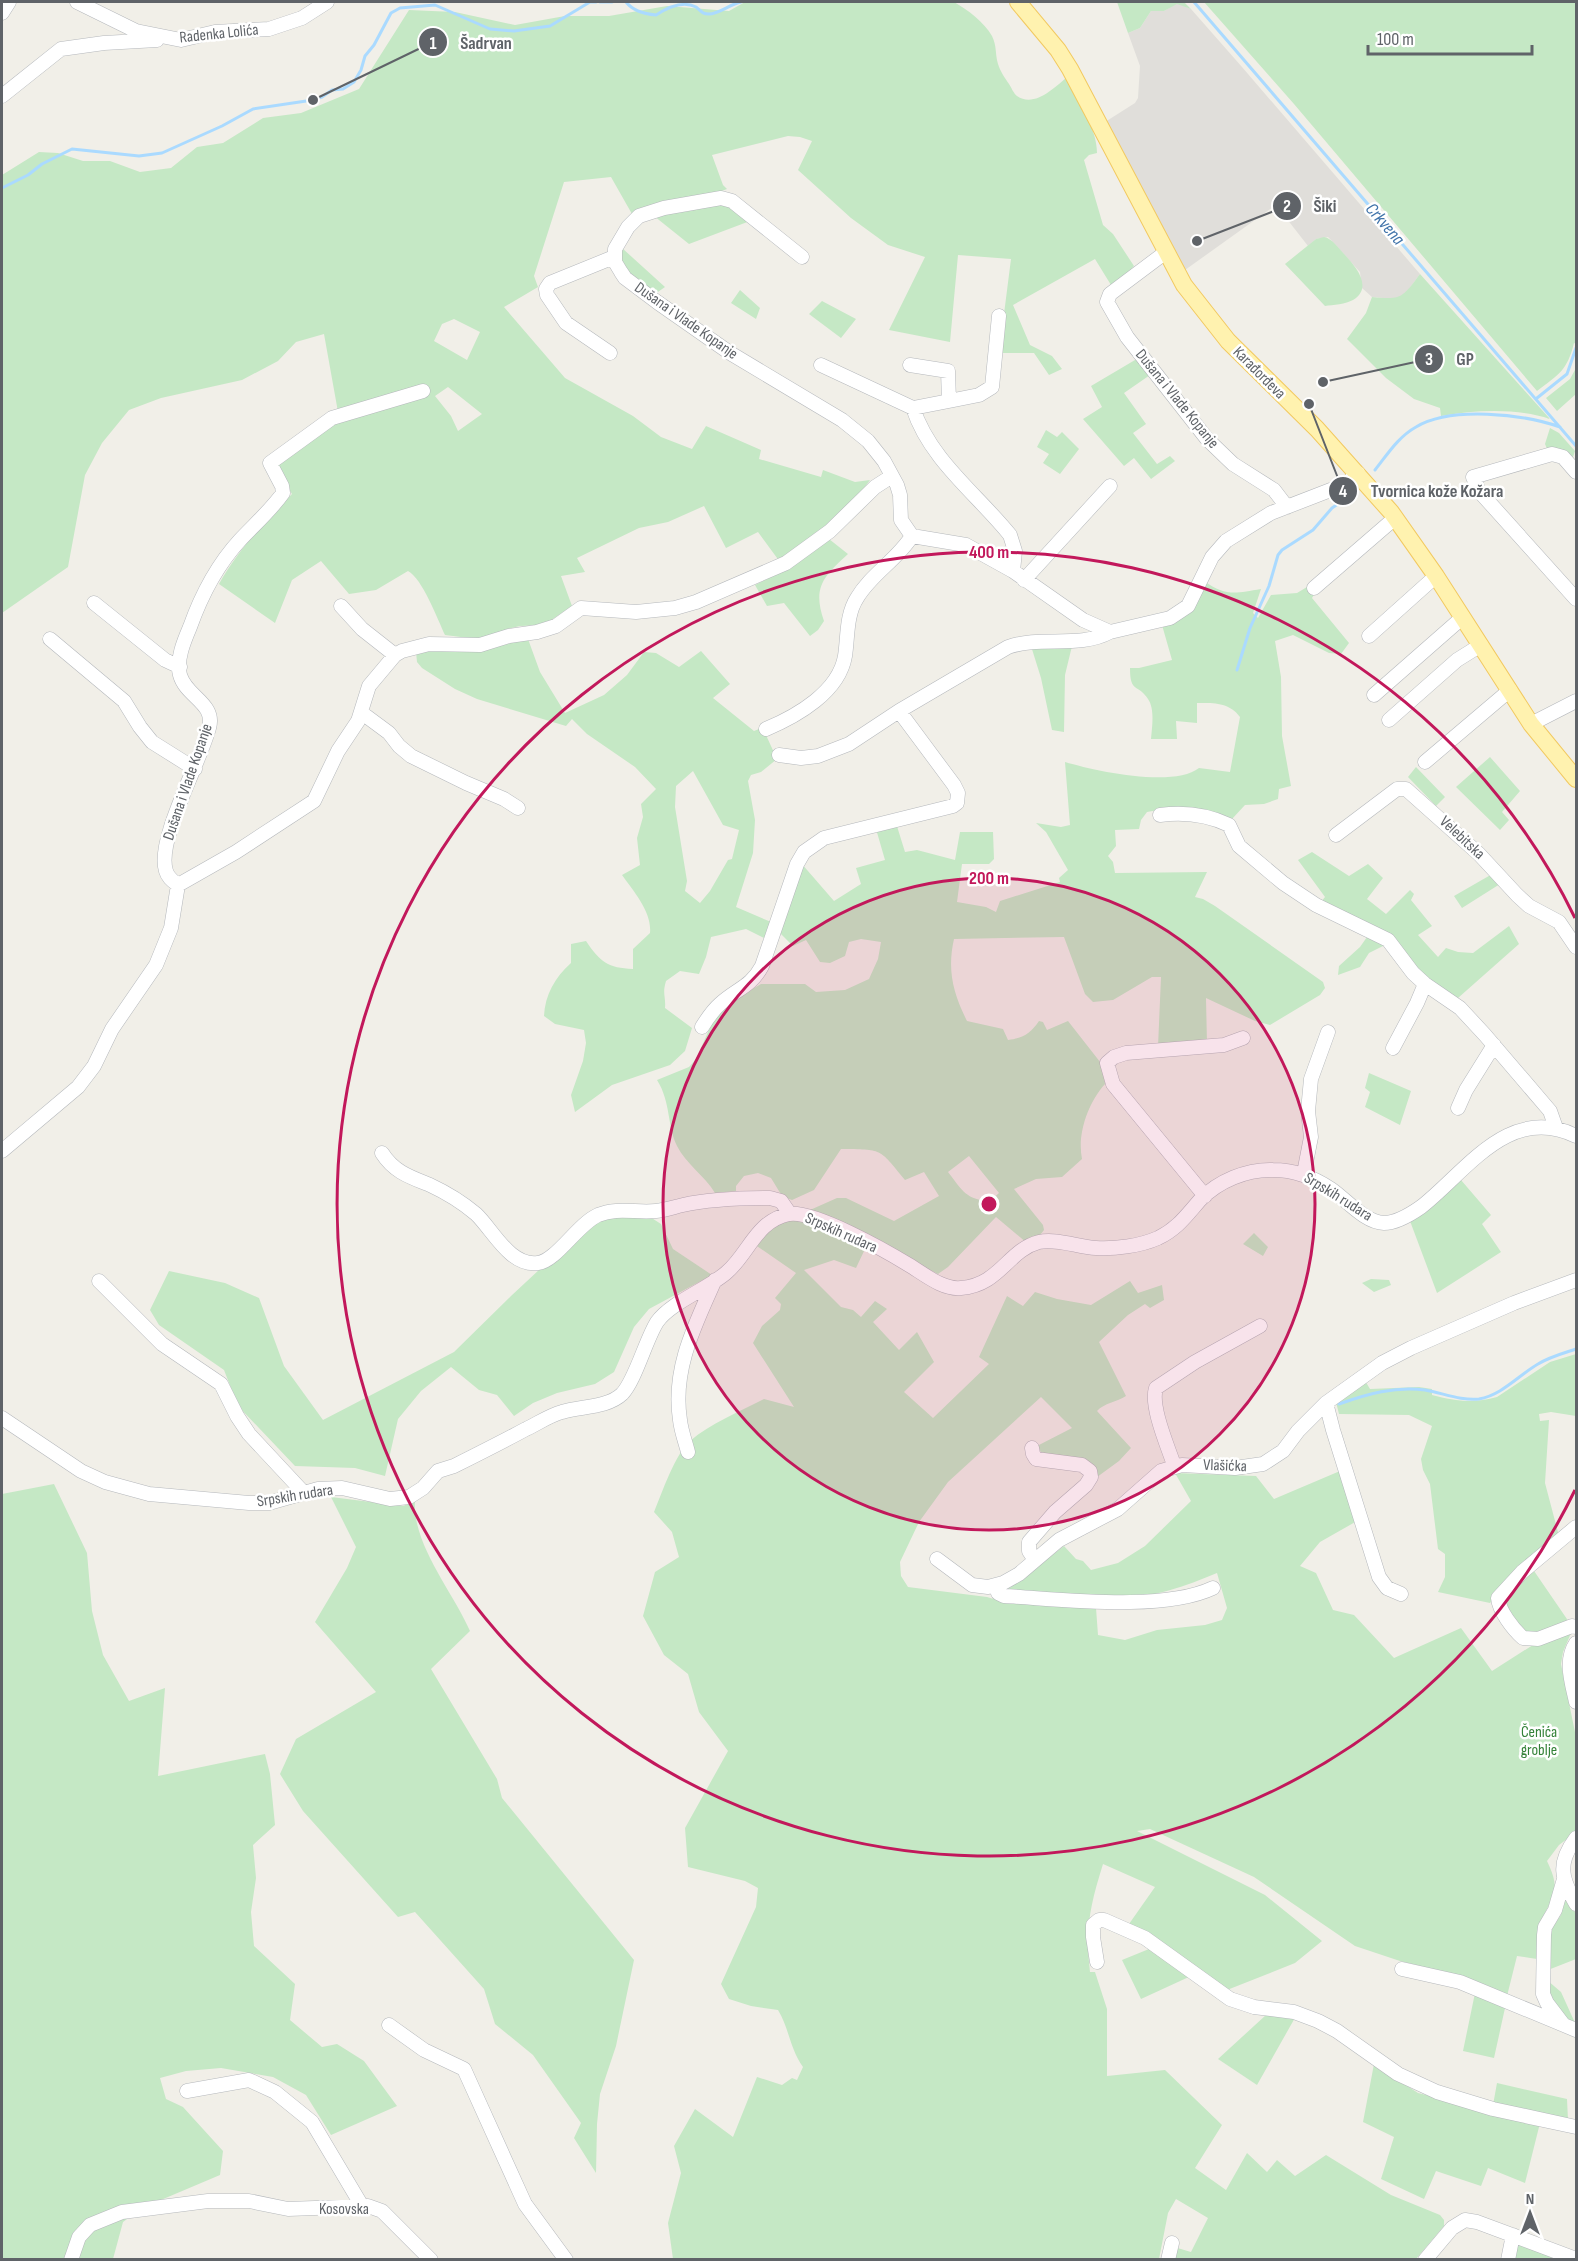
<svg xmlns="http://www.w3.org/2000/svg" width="1578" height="2261" font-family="'Sofia Sans Condensed',sans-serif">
  <rect width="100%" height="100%" fill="#f1efe8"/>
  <!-- industrial -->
  <path fill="#e0deda" d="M1177,3L1191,9L1242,67L1420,274L1404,296L1395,299L1372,297L1362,288L1360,272L1331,240L1328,237L1316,239L1308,246L1276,205L1185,270L1105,122L1135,103L1138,98L1140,66L1128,33L1140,28L1151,11H1164Z"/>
  <!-- green -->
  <path fill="#c5e8c5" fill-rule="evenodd" d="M745,2H954C968,10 984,22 992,36C997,46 995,54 998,64C1000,71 1005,78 1009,84C1011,87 1014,94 1017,96C1034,108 1054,88 1066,78C1077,100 1097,127 1097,153L1089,155L1084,160L1103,225L1113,234L1134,266L1125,276L1111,285L1095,259L1013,305L1030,345L1052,356L1062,369L1049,375L1034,353H999L1011,259L958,255L950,342L889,330L925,257L888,245L851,218L798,170L812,141L800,137L788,136L712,155L723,185L727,189L705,197L632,214L611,177L564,182L534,276L538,287L504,307L565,378L633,416L661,437L692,449L706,426L761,450L759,459L821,477L823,470L855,482L870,480L850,507L780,562L758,532L726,548L704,506L668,522L639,528L577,558L585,572L561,576L572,606L544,625L520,626L507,629L494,636L476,639L445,635C438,620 422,578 408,571L376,590L349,594L321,561L292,580L275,623L219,584C238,550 264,522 292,494L274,466L333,420L430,391L423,386L338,412L324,334L296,342L278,361L242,380L161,398L129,410L102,443L85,475L68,567L2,613V175L39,152L58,153L83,161H110L140,172L171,168L197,147L223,143L263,118L301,113L359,89L409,10L455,12L515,25L565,16H609L667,6L729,11ZM454,319L480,332L467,360L434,341L442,324ZM448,387L482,414L458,431L451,416L435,396Z
    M1117,2H1184L1191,9L1177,4L1164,11H1151L1140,28L1128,33Z
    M1204,2H1576V344L1574,343C1567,371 1559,374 1537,391L1294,104Z
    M718,204H725L750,221L689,244L654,216L689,211Z
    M1324,237C1332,238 1339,249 1345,255C1355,266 1374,287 1353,300C1346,304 1333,305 1325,306L1285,264L1316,239Z
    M622,248L665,287L655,294C633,280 620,277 622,248Z
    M1420,274L1550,419C1517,408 1476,410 1441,416L1440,408L1414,399L1386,378L1347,339L1366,313L1372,297C1402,300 1402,298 1420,274Z
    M740,290L760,308L756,319L731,303Z
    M822,301L856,319L841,338L809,314Z
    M1135,360H1139L1150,375L1124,393L1146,424L1133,433L1157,464L1170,456L1175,461L1151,479L1134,458L1124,466L1083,419L1102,407L1091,386Z
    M1576,368V394L1557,411L1546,398L1570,379Z
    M1550,428L1559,433L1575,451L1573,457L1566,453L1548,451L1545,444Z
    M1046,430L1057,437L1062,432L1079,449L1060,474L1043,463L1049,454L1037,447Z
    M829,539L848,554C824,576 812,587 824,621L818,630L810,636L784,603L767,606L755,585L789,568Z
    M1204,581C1226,597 1236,593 1261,589L1253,613L1258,618L1271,595L1297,593L1307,587L1316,591L1312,598L1349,643L1341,654L1329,653L1293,635L1275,641L1281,677L1282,736L1291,786L1279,789L1278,799L1264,804L1245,805L1232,819C1204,813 1175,806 1147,812L1141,820L1139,829L1115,830L1116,846L1108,856L1113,862L1115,873L1207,872L1195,897L1203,899L1215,906L1323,982L1325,988L1320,995L1270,1025L1255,1021L1206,998L1207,1044L1158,1047L1161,977H1152L1113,1000L1093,1002L1085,994L1064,937L954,939C947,970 953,993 967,1021L1003,1029L1008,1040C1023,1038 1030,1034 1039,1021L1043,1022L1047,1030L1068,1021L1104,1067L1105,1084C1088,1103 1077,1134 1082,1159L1062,1177L1036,1179L1014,1189L1043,1225L1044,1230L1037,1239L1027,1243L996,1217L948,1267L938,1274L810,1210L837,1198H846L894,1221L939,1196L924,1172L905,1180C878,1147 883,1150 841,1149L814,1190L792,1200L782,1196L771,1178L758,1173L744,1176L736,1186V1191L715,1193C705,1176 686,1164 677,1146C667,1127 671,1102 657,1080L689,1067L696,1059L713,1021L726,1004L761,984H805L816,992L845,990L869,979L878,959L881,942L861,939L849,942L845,956L830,963L820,962L806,940L793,946L780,933L801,863L834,901L861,884L856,868L885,860L876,829L896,823L905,852L917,850L955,860L960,832H993L994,859L989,864H962L957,902L986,907L996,912L1000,901L1060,882L1059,878L1068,870L1046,832L1036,823L1061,827L1070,825L1065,762C1095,771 1174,788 1199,768L1230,772L1240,717C1229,702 1213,703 1197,703V723L1176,721L1177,739H1151C1152,727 1155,709 1148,699C1138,683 1130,694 1130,668H1139L1172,660L1162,625ZM969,1156L999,1193L990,1201C966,1200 962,1190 948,1172Z
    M528,639L540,672L565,713L604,695L627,675L644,652L656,653L679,667L701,651L730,684L713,698L754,731L759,729L765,733L777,759L761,772L751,775L748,781L755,820L753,853L736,907L771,922L764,938L746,929L711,937L706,957L699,974L680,971L666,981C662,994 666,996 665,1008L692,1028L685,1051L670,1065L612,1085L575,1112L571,1095L583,1061L586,1043L584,1030L555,1024L544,1016C545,995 555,977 571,963V944L586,941C600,962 608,968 633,969V949L650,933C652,912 634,892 622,875L640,865L637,838L643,817L641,804L656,789L635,767L587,734L572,719L566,726L477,699L455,689L422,668L417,662L416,652ZM693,771L723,825L739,830L732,859L728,860L710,891L700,903L685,891L687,881L675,807L676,786Z
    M1031,646H1072L1065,675L1064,732L1052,730L1041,678Z
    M1490,757L1520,791L1502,812L1509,820L1500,830L1456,787Z
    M1416,767L1445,797L1436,806L1408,777Z
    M1312,852L1349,876L1368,864L1383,878L1367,899L1386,914L1410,890L1414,894L1411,900L1432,926L1418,935L1438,957L1446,948L1458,952L1473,953L1509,926L1519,944L1458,998L1427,979L1403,953L1320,903L1325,897L1298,860Z
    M1494,873L1500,884L1462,908L1454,896Z
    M1367,937L1385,945L1369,953L1360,967L1338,975L1339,966L1360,947Z
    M1369,1073L1411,1091L1400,1125L1365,1107L1370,1092L1365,1088Z
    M1461,1180L1491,1215L1482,1224L1501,1252L1437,1293L1410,1221Z
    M614,1215H647L661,1224L673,1249L712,1275L649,1309L634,1327L614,1372L595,1384L557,1393L533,1403L514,1416L497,1395L479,1390L451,1367L421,1391L398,1419L385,1476L355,1468L295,1466L238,1406L224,1370L159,1325L150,1310L169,1271L225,1283L259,1298L284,1366L323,1420L454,1352L511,1296L584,1228Z
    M807,1218L865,1249L856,1268L834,1260L804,1270L841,1307L853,1310L861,1317L875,1301L887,1309L873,1322L899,1350L917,1332L934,1362L904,1392L933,1418L989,1364L979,1357L1007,1296L1023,1306L1035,1292L1057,1299L1091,1305L1130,1281L1138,1293L1162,1285L1164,1300L1150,1308L1145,1304L1128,1315L1099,1342L1126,1396C1117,1402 1104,1403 1097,1411L1131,1448L1119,1461L1093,1480L1094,1472L1043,1455L1037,1446L1072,1428L1041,1397L948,1482L919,1522L900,1562L901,1576L908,1587L987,1597L1007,1603L1096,1608L1098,1635L1125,1640L1157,1630L1205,1625L1222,1620L1227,1608L1217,1573C1186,1586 1152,1598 1118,1599C1082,1599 1044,1593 1007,1590L1064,1546L1076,1559L1083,1561L1091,1570L1118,1563L1145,1546L1191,1501L1175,1473L1256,1476L1274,1499L1340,1471L1357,1521L1320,1542L1300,1566L1316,1573L1333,1610L1354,1615L1394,1658L1461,1628L1492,1671L1536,1643L1571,1633L1563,1652L1561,1664L1576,1737V1832L1559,1845L1547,1861C1563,1894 1551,1895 1540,1925C1537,1935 1538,1948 1537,1959L1517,1956L1507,1996L1465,1977L1400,1961L1355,1946L1254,1877L1150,1829L1137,1831L1265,1895L1322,1941L1295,1963L1227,1990L1174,1950L1129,1924L1155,1887L1103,1864C1090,1906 1085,1928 1090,1972H1095L1107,2009V2076L1165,2070L1222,2125L1195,2168L1226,2190L1247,2153L1267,2172L1277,2160L1295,2176L1326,2155L1391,2195L1440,2215L1444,2220V2226L1416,2259H1172L1174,2247L1191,2252L1208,2218L1176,2199L1168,2213L1159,2259H673L668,2223L681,2173L674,2146L695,2109L733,2137L757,2077L782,2085L792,2078L797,2080L803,2067C790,2049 789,2028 778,2010L751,2006L729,1999L721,1984L756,1907L758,1888L745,1881L688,1867L685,1828L728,1751L699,1712L688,1674L664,1655L643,1616L655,1572L679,1557L672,1532L654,1512C662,1493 675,1454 690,1441C711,1423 739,1412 764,1399L794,1407L753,1343L762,1326L780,1310L781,1304L775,1298L796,1273L754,1244C773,1226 780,1221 807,1218Z
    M1254,1233L1268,1247L1263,1256L1243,1244Z
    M1371,1279L1389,1280L1391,1285L1374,1292L1362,1283Z
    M1576,1354V1416L1551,1412L1539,1414L1540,1421L1549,1420L1545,1483L1559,1536L1533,1553L1490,1603L1438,1592L1445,1577V1554L1438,1549L1430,1484L1423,1470L1421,1459L1432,1426L1409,1415L1339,1414L1336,1402L1364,1379L1370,1389L1419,1387L1432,1389V1395C1455,1401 1473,1404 1497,1397L1550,1362Z
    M54,1484L87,1553L92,1611L103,1655L129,1701L165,1688L158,1776L265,1754L270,1774L275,1825L253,1845L256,1878L251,1912L254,1946L295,1984L290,2020L322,2047L337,2044L364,2061L397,2106L331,2135L306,2095L273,2077L221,2068L186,2071L160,2078L166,2099L183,2107L223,2151L220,2175L142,2208L123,2222L113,2259L2,2260V1494Z
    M331,1497L403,1506L415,1501C412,1544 453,1592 470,1631L431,1669L497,1779L502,1798L634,1960L616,2046L600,2094L597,2124L596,2173L574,2138L581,2123L533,2055L495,2024L484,1989L415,1912L398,1917L303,1811L280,1774L296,1739L376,1692L315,1622L347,1568L356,1547Z
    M1532,1568L1569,1622L1539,1634H1526L1504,1605L1505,1595Z
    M1564,1896L1576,1914V1959L1548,1970L1551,1929L1561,1915Z
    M1149,1949L1191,1976L1141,1999L1122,1960Z
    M1547,1980L1561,1992L1576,2025C1554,2017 1550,2001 1547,1980Z
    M1475,1993L1505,2008L1494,2058L1463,2051Z
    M1266,2015L1296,2016L1257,2085L1218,2059Z
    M1374,2064L1418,2093L1540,2123L1525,2183L1488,2168L1481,2186L1436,2171L1424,2199L1381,2179L1394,2137L1363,2122Z
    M1497,2083L1567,2099L1568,2120L1493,2105Z
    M1522,2245L1555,2259L1513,2260L1516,2247Z"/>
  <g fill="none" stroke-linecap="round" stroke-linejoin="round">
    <!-- stream -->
    <path stroke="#aadaff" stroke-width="3" d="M600,2H612
      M626,2C633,11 645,14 656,15C668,7 683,0 696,7C701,11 702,14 709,14C719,14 730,4 741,2
      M1194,2L1576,446
      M2,188L28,175L42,164L72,149L139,156L162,153L222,126L253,109L313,100L322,97L332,90L343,89L354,82L361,70L365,56L374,45L391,13L400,8L435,5L490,29L514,31L550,26L590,2H596
      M1537,398L1567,374L1576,348
      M1375,470C1387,455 1398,437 1416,427C1451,406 1523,414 1560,427
      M1237,670L1250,628L1269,586L1278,555L1282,550L1313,530L1332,508L1357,491
      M1339,1404C1367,1394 1395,1386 1425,1390C1443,1393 1461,1401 1479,1399C1502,1395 1519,1375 1538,1364C1549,1357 1564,1353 1576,1349"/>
    <defs>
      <path id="minor" d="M77,2L136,31L181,40L215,32L269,29L302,18L327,2
        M2,13L9,2
        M2,96L61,49L104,43L157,40
        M1166,252L1110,294L1107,302L1127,337L1207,439L1233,464L1274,490L1287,507
        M802,257L732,201L721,198L664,208L639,216L628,227L615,249V262L621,272L625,278L657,302L730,353L842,420L868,441L884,461L897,485L900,495L901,520L912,536
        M610,353L566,323L547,295L546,289L550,283L614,257
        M821,365L913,408
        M910,365L948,371L949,401L913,408C930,460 977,494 1010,535L1015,551L1013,571L1083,620L1110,632L1170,618L1188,606L1212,557L1226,541L1271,513L1346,484L1358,473
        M949,401L979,395L992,387L999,316
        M1576,472L1563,457L1552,454L1473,477L1479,491L1576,599
        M1024,580L1110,486
        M1314,588L1395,518
        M94,603L165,660L180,667
        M341,606L362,629L395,655L402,651L429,644L480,645L509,636L537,632L556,626L581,608L636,612L675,608L696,602L786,563L830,531L875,487L892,476
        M1369,636L1436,576
        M50,639L124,701L140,727L152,742L195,769
        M395,655L369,686L358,721L338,751L314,801L236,852L178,885C173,881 168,878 166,871C156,840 200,763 209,728C216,703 186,697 180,675C176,660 184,641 190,627C201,596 218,564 240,540C254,525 271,510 283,493L282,486L270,463L332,418L423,391
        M1374,695L1463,617
        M362,713L389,733L399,746L411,756L466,783L504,799L518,808
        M1389,720L1457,660L1481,645
        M1531,724L1576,701
        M766,729C797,716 839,692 845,656C848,637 846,615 857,598C871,574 897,560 912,536L966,545L1013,571
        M779,755L801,758L818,756L849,744L899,711L1008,647C1042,635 1078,649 1110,632
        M1425,762L1510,690
        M1160,815C1183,812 1208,815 1229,825L1239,846L1283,883L1316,905L1388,940L1413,973L1425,984L1460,1008L1485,1035L1550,1111L1556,1128
        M1336,835L1397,789H1406L1479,854L1517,895L1529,906L1559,922L1576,947
        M702,1027C707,1019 713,1010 720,1004C736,989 751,987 762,966L797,864L804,852L824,838L953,806L957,803L958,793L954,785L899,711
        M1393,1048L1417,1003L1425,984
        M1458,1108L1466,1090L1494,1045
        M2,1151L78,1087L94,1066L112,1029L156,965L171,928L178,885
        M382,1153C394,1172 410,1177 430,1185C445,1192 463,1203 476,1214C493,1230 510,1267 538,1263C556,1261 578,1224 598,1215C617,1207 636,1213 656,1211C666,1210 674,1207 683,1205C709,1199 743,1198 770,1198L781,1201L790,1214
        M1304,1173L1311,1137L1308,1111L1311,1079L1328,1032
        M1205,1196L1113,1084L1107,1063L1114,1057L1126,1053L1224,1045L1243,1038
        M99,1281L162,1344L221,1384L237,1416L249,1434L304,1493
        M1326,1403L1333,1430L1379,1577L1387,1588L1401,1594
        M2,1418L81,1471L105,1482L149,1494L249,1503H269L318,1489L342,1488L390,1499L409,1497L423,1488L438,1471L454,1466C478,1454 502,1442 526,1429C537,1424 550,1415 562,1412C581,1406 607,1408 622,1394C635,1381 646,1339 657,1322C671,1302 710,1288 727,1272C749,1253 756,1221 789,1214C814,1210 886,1251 909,1265C924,1274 943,1290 961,1288C1000,1285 1008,1250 1039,1242C1056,1238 1078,1247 1096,1248C1115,1249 1140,1246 1158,1238C1177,1229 1186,1216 1200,1200C1218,1181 1247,1169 1273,1170C1295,1170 1313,1177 1331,1189C1347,1200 1364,1222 1384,1223C1397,1223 1411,1214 1421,1207C1466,1172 1509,1103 1576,1136
        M1032,1448L1033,1454L1036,1459L1082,1465L1090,1471L1091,1477L1086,1485L1055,1512L1029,1542V1551L1035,1560
        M688,1452C685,1441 681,1430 680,1420C672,1369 695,1325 715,1280
        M1174,1465C1168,1447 1150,1406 1156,1388L1195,1362L1260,1326
        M1576,1527L1522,1572L1498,1598C1499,1611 1513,1629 1523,1638L1538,1639L1572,1626L1576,1627
        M937,1559L972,1585L988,1587L1003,1583L1019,1574L1059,1540L1118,1509L1161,1471L1182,1465L1235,1468L1263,1464L1283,1451L1298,1431L1326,1403L1382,1363L1411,1348L1514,1303L1576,1280
        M996,1585L998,1593L1004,1596C1061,1599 1162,1612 1213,1588
        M1576,1643C1564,1661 1572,1683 1576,1702
        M1576,1838C1557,1863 1561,1878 1576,1904
        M1097,1962L1093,1937V1925L1099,1920H1104L1145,1938L1230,1999L1254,2007L1294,2012L1318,2021L1337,2031L1398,2074L1437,2092L1493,2109L1576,2127
        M1402,1969L1460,1982L1576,2030
        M1563,2024L1547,2003L1543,1994L1544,1935L1545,1927L1555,1910L1564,1879
        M389,2025L424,2050L464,2069L525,2204L566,2260
        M187,2091L249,2080L275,2092L312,2122L362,2206
        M71,2260L79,2237L90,2225L122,2212L208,2201H249L288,2209L368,2206L382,2211L431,2260
        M1168,2260L1172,2243
        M1425,2260L1452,2228L1465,2220L1477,2222L1576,2259
        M1508,2260L1513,2235"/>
      <path id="major" d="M1018,2L1058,50L1070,69L1184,285L1228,341L1317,429L1391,512L1436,576L1531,724L1576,779"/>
    </defs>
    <!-- minor casing -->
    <use href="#minor" stroke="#b5b8bc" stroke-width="15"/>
    <!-- major casing -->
    <use href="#major" stroke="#f2c960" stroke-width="18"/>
    <!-- minor -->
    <use href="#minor" stroke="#fff" stroke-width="14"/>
    <!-- major -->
    <use href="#major" stroke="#fff2af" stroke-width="16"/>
  </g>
  <!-- distance rings -->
  <circle cx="989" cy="1204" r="326" fill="#c2185b" fill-opacity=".12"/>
  <g fill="none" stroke="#c2185b" stroke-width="3">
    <circle cx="989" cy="1204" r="326"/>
    <path d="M1575 1490A652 652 0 1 1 1575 918"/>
  </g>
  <g text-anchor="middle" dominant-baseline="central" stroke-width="5" stroke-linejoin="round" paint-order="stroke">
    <!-- street labels -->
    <g font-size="16" fill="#5f6368" stroke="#fff">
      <text transform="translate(219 34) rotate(-6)">Radenka Lolića</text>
      <text transform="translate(686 321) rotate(35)">Dušana i Vlade Kopanje</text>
      <text transform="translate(1259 373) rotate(45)">Karađorđeva</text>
      <text transform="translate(1177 399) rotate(51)">Dušana i Vlade Kopanje</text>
      <text transform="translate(188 782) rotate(-71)">Dušana i Vlade Kopanje</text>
      <text transform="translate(1462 838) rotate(43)">Velebitska</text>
      <text transform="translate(1338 1197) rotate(32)">Srpskih rudara</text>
      <text transform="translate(841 1233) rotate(24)">Srpskih rudara</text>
      <text transform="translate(1225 1466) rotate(2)">Vlašićka</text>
      <text transform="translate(295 1496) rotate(-9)">Srpskih rudara</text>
      <text x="344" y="2209">Kosovska</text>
    </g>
    <!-- park labels -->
    <g font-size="16" fill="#348238" stroke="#fff">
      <text x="1539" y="1732">Čenića<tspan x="1539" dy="18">groblje</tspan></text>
    </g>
    <!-- water labels -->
    <g font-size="18" font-style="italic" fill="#4174aa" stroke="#fff">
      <text transform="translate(1385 224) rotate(49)">Crkvena</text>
    </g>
  </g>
  <circle cx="989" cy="1204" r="9" fill="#c2185b" stroke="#fff" stroke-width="3"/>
  <g font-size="18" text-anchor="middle" font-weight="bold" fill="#c2185b" stroke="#fff" stroke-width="5" stroke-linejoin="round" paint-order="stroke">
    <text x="989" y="558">400 m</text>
    <text x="989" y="884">200 m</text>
  </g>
  <!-- callouts -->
  <path fill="none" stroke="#5f6368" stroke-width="2" d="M313 100L433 42M1197 241L1287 206M1323 382L1429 359M1309 404L1343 491"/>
  <g fill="#5f6368" stroke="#fff" stroke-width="2">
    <circle cx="313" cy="100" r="6"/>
    <circle cx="1197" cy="241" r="6"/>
    <circle cx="1323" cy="382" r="6"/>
    <circle cx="1309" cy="404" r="6"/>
    <circle cx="433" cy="42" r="15"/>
    <circle cx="1287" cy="206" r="15"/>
    <circle cx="1429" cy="359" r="15"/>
    <circle cx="1343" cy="491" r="15"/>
  </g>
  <g font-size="18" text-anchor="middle" font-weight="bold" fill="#fff">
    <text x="433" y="49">1</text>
    <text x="1287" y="212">2</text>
    <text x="1429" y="365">3</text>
    <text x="1343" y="497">4</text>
  </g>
  <g font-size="18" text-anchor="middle" font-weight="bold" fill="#5f6368" stroke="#fff" stroke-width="5" stroke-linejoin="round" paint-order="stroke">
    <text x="486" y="49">Šadrvan</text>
    <text x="1325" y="212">Šiki</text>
    <text x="1465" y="365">GP</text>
    <text x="1437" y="497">Tvornica kože Kožara</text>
  </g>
  <!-- border -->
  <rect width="1578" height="2261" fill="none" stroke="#5f6368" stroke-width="6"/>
  <!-- north arrow -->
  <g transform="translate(1530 2213)" stroke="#ffffff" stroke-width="4.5" paint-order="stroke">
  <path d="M0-4.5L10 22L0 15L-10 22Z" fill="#5f6368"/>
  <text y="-9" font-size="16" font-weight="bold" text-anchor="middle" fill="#5f6368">N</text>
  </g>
  <!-- scale -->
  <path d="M1368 45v9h164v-9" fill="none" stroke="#5f6368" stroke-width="3"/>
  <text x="1377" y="45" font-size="18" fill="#5f6368" stroke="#ffffff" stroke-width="4.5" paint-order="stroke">100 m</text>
</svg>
